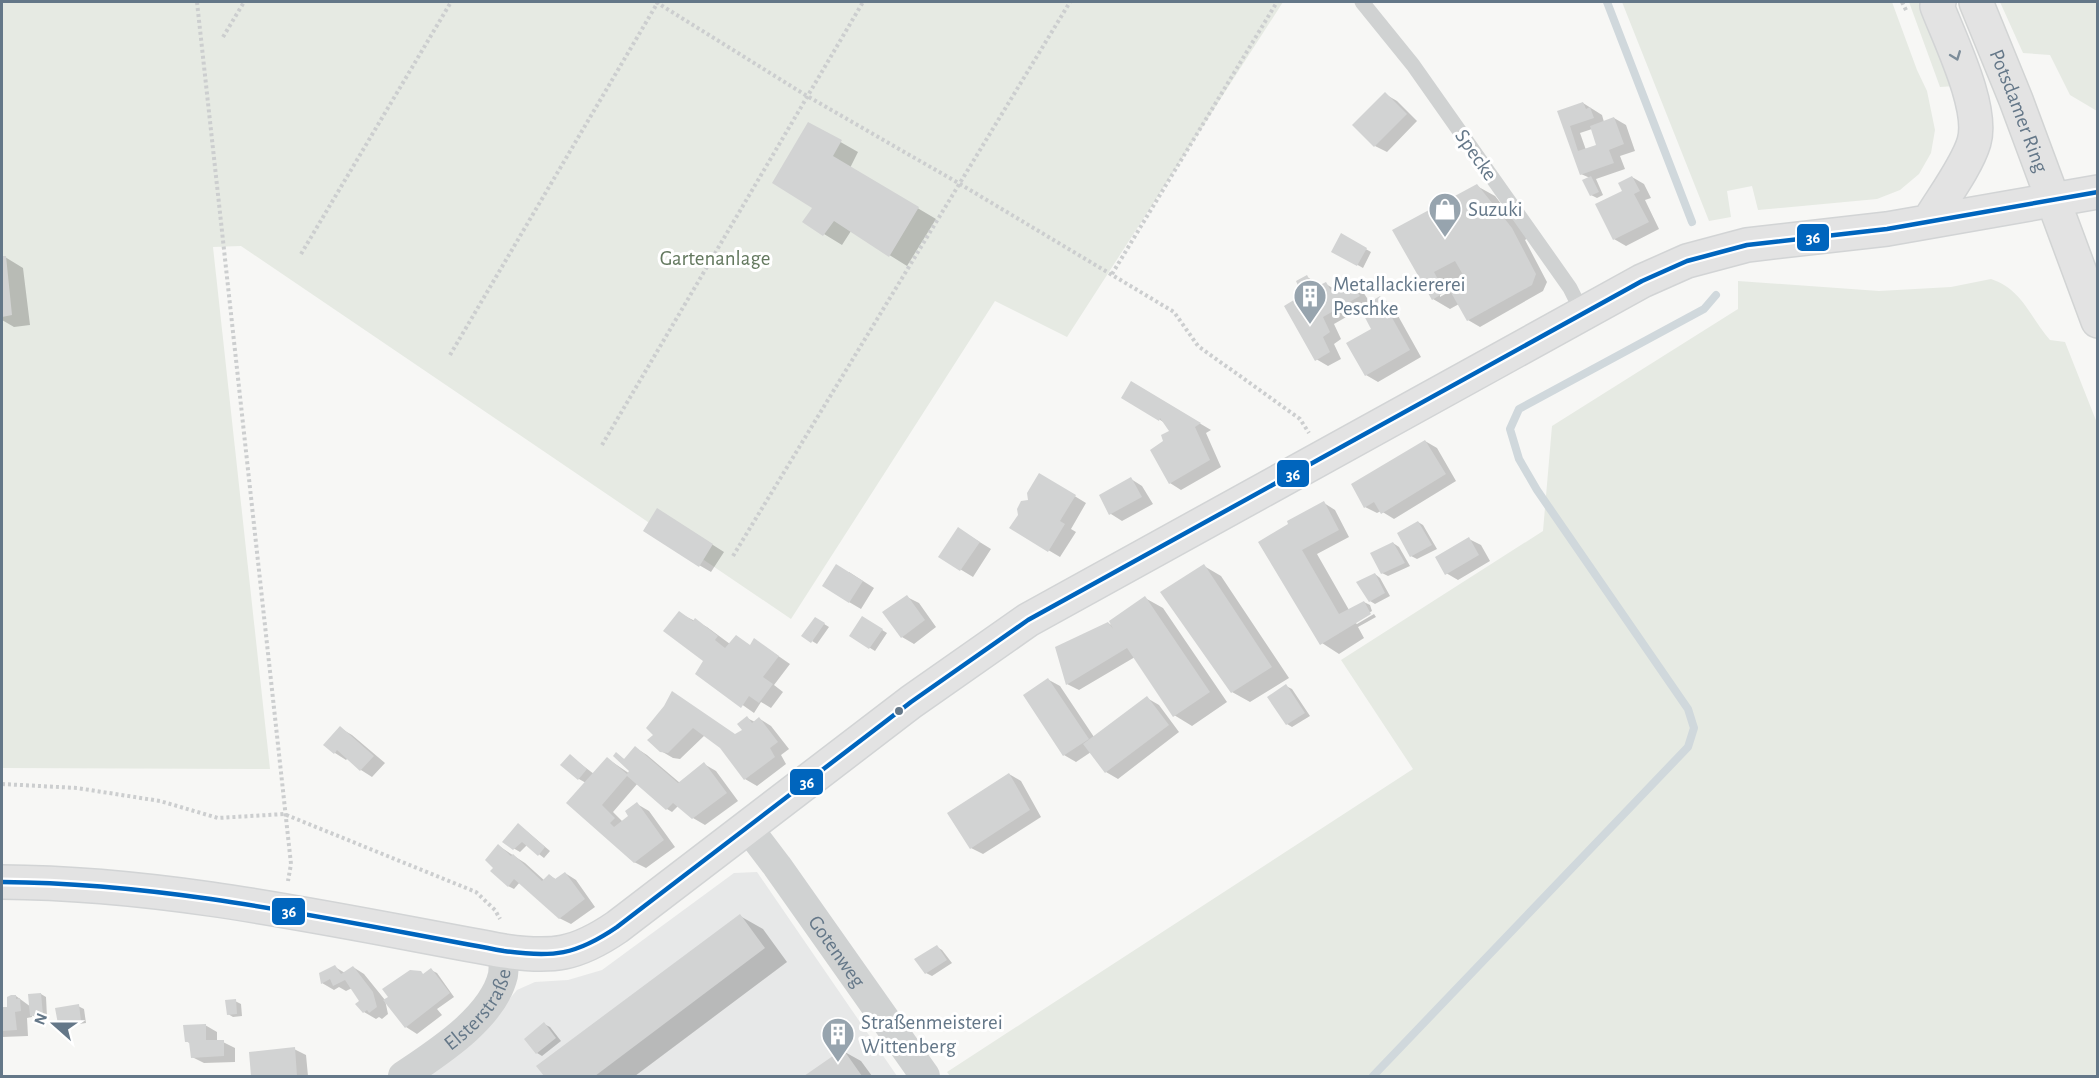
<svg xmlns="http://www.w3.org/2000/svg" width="2099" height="1078" font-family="'Alegreya Sans',sans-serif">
  <rect width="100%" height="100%" fill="#f7f7f5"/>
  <!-- built -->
  <path fill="#e7e8e8" d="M757,872L897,1076H429L484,1029L517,990L535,982L568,980L602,970L734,873Z"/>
  <!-- green -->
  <path fill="#e6eae3" d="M2,2H1283L1067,337L995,301L791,619L241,246L213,247L270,769L2,768Z
    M1622,2H1892L1917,70L1927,91L1935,130L1931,153L1919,174L1900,190L1877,199L1758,210L1752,186L1727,191L1731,217L1709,221Z
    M1909,2H1922L1955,86L1940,87Z
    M2000,2H2097V111L2070,95L2050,55L2023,53Z
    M1991,279C2022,289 2030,317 2050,340L2065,342L2097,423V1076H950L947,1072L1413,769L1341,660L1543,531L1552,426L1738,309V281L1879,291L1951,287Z"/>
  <!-- shadow -->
  <path fill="#0003" fill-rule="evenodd" d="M1385,94L1397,101L1417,121L1387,152L1375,146Z
    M1583,103L1602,115L1604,122L1614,118L1626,125L1635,151L1620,156L1625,169L1596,179L1603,195L1597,198L1591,195L1590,178L1581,174L1559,112ZM1592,129L1598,146L1586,150L1580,133Z
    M809,124L858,152L850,168L936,219L907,266L851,231L842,245L824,234L814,208Z
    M1632,177L1644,184L1651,198L1645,200L1659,229L1626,246L1614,239L1624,191Z
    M1477,186L1495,196L1528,238L1525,240L1547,282L1543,291L1480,327L1468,320L1459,304L1450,309L1433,299L1395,231ZM1465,274L1468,280L1454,288L1451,282ZM1451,287L1452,290L1440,297V294Z
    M1341,235L1371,252L1363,268L1333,251Z
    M5,257L23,268L30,325L14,327L2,320V258Z
    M1307,277L1319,284L1320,286L1326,284L1339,292L1351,285L1363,292L1371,304L1380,298L1392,305L1421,357L1378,382L1366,375L1373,329L1362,308L1334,324L1341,339L1334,344L1341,359L1328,366L1316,359L1304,295Z
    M1132,383L1211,430L1206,433L1221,467L1181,490L1170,483L1165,441L1171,431L1165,423L1123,397Z
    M1425,441L1437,448L1456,481L1394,519L1381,511L1377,513L1365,507Z
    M1040,475L1086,503L1071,529L1076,532L1060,557L1011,528L1029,501Z
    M1131,479L1142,486L1153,504L1122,521L1111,514L1101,496Z
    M1324,503L1335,510L1349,537L1317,554L1349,610L1364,602L1370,605L1372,611L1354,622L1357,624L1374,614L1376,617L1358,627L1364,638L1339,654L1322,643L1260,543Z
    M669,517L724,552L711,572L699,565Z
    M1418,522L1423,525L1437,549L1417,559L1411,556L1399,534Z
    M970,536L991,549L973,577L940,557Z
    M1469,539L1481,545L1490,561L1458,580L1446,573Z
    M1393,543L1399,547L1410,566L1388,576L1382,573Z
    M1204,566L1221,576L1289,678L1250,702L1232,692Z
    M849,572L874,588L861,609L849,602Z
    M1375,574L1380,578L1390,596L1375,604L1370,601Z
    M907,597L919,603L936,627L914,644L902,637Z
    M1145,598L1163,608L1227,702L1192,726L1174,715L1135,657L1079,690L1067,684L1108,623L1115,627Z
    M679,613L707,627L730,644L736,637L751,646L755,640L790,664L774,685L783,692L771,708L761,702L754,713L697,673L705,661Z
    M863,618L887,633L875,651L851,636Z
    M821,622L829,627L817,644L812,641Z
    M1049,680L1060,686L1094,737L1147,698L1159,705L1179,732L1118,779L1106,772L1091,752L1076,762L1064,755Z
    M1286,686L1292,689L1310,716L1292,727L1287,724Z
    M665,707L737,736L744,730L747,718L755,722L760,719L771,726L789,749L781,755L786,764L757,786L745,779L721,747L705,735L680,759L673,758L661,751L655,735Z
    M340,728L352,735L385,763L372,777L361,770L348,758L346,760L335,753Z
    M636,748L647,755L680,783L704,764L716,771L738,801L705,825L693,818L679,805L672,812L667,809L638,783L613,812L623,822L630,817L637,804L649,811L675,847L646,868L634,862L569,803L586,783L579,779L570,756L594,774L608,759L630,774L631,770L617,754L625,760Z
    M1009,774L1021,781L1041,817L983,854L971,848Z
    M523,828L550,851L544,858L527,845L520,852L508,845Z
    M499,846L525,863L545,881L549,875L557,880L565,873L576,880L595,907L571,924L559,918L520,882L514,889L508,886L495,867Z
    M740,916L763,929L787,962L635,1076H546L538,1066Z
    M937,947L942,950L952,963L932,976L926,973L916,959Z
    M335,967L345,973L353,967L364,974L385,1000L388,1014L382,1019L379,1017L376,1019L364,1012L357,1004L361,1001L352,988L346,991L339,987L334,990L322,983Z
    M431,970L437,973L454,997L437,1009L442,1015L417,1034L406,1027L390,997Z
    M41,994L46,997L47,1017L37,1018L32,1015V1017L27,1018L28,1036L2,1037V1009L9,1008L16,996L31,1007Z
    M235,1001L241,1004L242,1016L233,1017L228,1014Z
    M78,1006L84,1009L86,1023L65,1026L59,1023Z
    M544,1024L550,1027L561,1041L542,1056L537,1053Z
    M205,1025L217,1032V1042H223L235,1048V1062L204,1063L192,1057L191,1044L186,1041Z
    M294,1049L306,1055L308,1076H252L250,1053Z
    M843,1051L861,1061L872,1076H807Z"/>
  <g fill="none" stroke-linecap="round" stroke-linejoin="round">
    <!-- stream -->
    <path stroke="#d0d8dc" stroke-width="8" d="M1607,2L1692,222
      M1373,1076L1688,747L1694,728L1688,709L1537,490L1519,459L1510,429L1519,409L1704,309L1716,295"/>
  </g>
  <!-- building -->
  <path fill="#d2d3d3" d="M1385,92L1407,114L1374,147L1352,125Z
    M1583,102L1586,109L1590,107L1594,118L1570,126L1578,151L1596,145L1590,126L1614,117L1624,144L1609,150L1614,163L1580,175L1557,111Z
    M808,122L842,140L833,156L919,207L889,257L834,221L823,236L802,222L812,208L772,183Z
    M1591,176L1599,192L1590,196L1582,180Z
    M1632,176L1640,191L1634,194L1649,222L1613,240L1595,204L1622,191L1618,183Z
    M1477,184L1512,228L1536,274L1532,285L1467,321L1449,289L1466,280L1455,261L1434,272L1445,292L1432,300L1392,230Z
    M1341,233L1367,248L1357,266L1331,252Z
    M2,256H6L12,315L2,317Z
    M1307,275L1314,288L1326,282L1333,294L1351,283L1360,296L1323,317L1330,332L1323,337L1330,352L1315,361L1284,306L1302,295L1296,281Z
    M1380,296L1410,350L1365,376L1346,343L1371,329L1360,308Z
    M1131,381L1201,423L1195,427L1210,460L1169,484L1150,450L1163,441L1161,435L1169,431L1160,418L1159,421L1121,398Z
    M1425,440L1446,474L1381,514L1374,502L1364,508L1351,484Z
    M1039,473L1076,495L1060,521L1065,524L1048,552L1009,528L1018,515L1017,509L1021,501L1028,500L1027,493Z
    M1131,477L1142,497L1109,515L1099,495Z
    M1324,501L1339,530L1302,550L1339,614L1364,601L1371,614L1320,645L1258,542L1288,524L1287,521Z
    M657,508L713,544L699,567L643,531Z
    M1418,521L1432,545L1410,557L1397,533Z
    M958,527L980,542L960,571L938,557Z
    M1469,537L1479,555L1445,575L1435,557Z
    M1393,542L1405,563L1381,574L1370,553Z
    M836,564L863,581L849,603L822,586Z
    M1204,564L1272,667L1231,693L1160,592Z
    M1375,573L1385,593L1369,602L1356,582Z
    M907,595L925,620L901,638L882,612Z
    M1145,596L1210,692L1173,717L1127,648L1066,685L1055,647L1108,622L1113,629L1109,621Z
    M679,611L693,621L695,618L718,636L715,640L725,648L736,635L750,645L754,638L779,656L763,677L773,684L759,703L749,696L741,708L695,674L703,661L663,631Z
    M862,616L883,629L869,649L849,636Z
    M815,617L825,623L811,643L801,636Z
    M1048,678L1089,739L1063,756L1023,695Z
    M1286,684L1305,713L1286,725L1267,697Z
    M672,691L735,734L742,730L737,724L747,716L752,723L759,717L778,742L770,748L775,757L744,780L720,748L693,728L668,753L660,752L647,740L653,735L646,728L664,706Z
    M1147,696L1169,725L1105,773L1083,744Z
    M340,726L374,756L360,771L337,750L334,754L323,745Z
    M635,746L678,783L704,762L727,793L692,819L673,803L666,810L627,776L602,805L615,818L610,823L614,827L628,816L625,811L637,802L664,840L634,863L566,803L607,757L627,774L629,771L613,756L616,752L624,759Z
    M570,754L587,769L578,780L560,765Z
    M1009,773L1030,810L970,849L947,813Z
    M518,823L545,847L538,856L522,842L513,850L502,842Z
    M498,844L511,856L513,854L542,881L549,874L555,879L565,872L585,899L559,919L514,879L508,887L490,871L493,868L485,860Z
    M740,914L765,948L595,1076H544L536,1066Z
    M937,945L947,960L925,974L914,959Z
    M335,965L341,974L353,966L373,992L377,1007L369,1013L367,1010L363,1013L355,1004L359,1001L345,980L333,986L330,979L321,984L319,973Z
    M431,968L450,993L405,1028L383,1000L388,997L382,989L410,970L421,971L423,974Z
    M41,993L43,1015L30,1016L28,994Z
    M11,995H16V999L20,998L21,1011L15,1012L17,1030L2,1031V1007H7V997Z
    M236,999L237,1014L227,1015L225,1000Z
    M79,1004L81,1021L58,1024L55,1008Z
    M544,1022L556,1038L536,1054L524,1039Z
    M206,1024V1040H224V1056L191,1058L189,1042H185L183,1025Z
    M295,1047L297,1076H251L249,1052Z
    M843,1049L862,1076H804Z"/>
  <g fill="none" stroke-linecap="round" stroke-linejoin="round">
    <defs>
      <path id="secondary" d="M1929,221C1942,199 1967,166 1974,142C1984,108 1950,40 1937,6L1939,2
        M2,882C171,883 338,921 504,951C553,958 576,955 617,927L911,702L1028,620L1642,281L1687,261L1747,245L1887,229L2098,192"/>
      <g id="primary">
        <path id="s3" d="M1976,2L2016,100L2098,321"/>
      </g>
    </defs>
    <!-- secondary casing -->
    <use href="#secondary" stroke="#d2d4d5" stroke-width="36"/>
    <!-- primary casing -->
    <use href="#primary" stroke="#d2d4d4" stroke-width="36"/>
    <!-- path -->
    <path stroke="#cccecf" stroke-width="4" stroke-dasharray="3 3" stroke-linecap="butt" d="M197,2L291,864L288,881
      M656,2L807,96L960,184L1174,312L1198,346L1300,419L1309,433
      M1902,2L1907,12
      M223,37L244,2
      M301,254L451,2
      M1112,274L1277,2
      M450,355L658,2
      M602,445L863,2
      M733,556L1070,2
      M2,784L77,788L160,801L218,818L284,814L476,892L495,910L500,919"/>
    <!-- lane -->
    <path stroke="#d0d2d2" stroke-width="15" d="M1362,2L1413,65L1570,288L1583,314"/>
    <!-- street -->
    <g stroke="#d0d2d2" stroke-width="30">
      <path id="s1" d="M748,828L777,866L925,1076"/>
      <path id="s2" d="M403,1076C437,1053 493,1018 503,975C504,967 504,959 504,951"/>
    </g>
    <!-- secondary -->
    <use href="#secondary" stroke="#e3e3e3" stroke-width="33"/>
    <!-- primary -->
    <use href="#primary" stroke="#e3e3e3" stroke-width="33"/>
    <defs>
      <path id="bus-1" d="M2,882C171,883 338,921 504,951C553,958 576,955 617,927L911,702L1028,620L1642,281L1687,261L1747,245L1887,229L2098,192"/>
    </defs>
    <!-- bus-1 casing -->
    <use href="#bus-1" stroke="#fff" stroke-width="9"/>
    <!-- bus-1 -->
    <use href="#bus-1" stroke="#0065bd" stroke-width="4.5"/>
  </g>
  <!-- one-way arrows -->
  <defs><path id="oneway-chevron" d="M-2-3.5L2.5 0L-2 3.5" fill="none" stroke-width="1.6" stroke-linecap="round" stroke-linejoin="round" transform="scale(1.5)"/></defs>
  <use stroke="#7d8d9a" href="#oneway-chevron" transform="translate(1956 56) rotate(69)"/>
  <!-- icons -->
  <defs>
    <symbol id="shop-pin" viewBox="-11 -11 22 30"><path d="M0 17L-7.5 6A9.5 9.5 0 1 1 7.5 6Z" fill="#97a4ae" stroke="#fff"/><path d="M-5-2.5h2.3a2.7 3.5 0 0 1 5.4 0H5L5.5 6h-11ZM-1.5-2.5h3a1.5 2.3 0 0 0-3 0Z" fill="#fff"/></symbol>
    <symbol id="building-pin" viewBox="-11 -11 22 30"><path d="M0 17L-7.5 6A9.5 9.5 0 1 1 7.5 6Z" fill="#97a4ae" stroke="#fff"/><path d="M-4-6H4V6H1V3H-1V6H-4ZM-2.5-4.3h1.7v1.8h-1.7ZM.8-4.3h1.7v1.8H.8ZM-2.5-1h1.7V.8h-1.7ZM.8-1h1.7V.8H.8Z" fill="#fff"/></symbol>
  </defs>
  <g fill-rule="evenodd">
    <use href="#shop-pin" x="1426" y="190" width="38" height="52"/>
    <use href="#building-pin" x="1291" y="277" width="38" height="52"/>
    <use href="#building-pin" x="819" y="1015" width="38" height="52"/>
  </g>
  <!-- markers -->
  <circle fill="#647788" stroke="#fff" stroke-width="2" cx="899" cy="711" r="5"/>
  <g text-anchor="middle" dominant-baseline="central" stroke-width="6" stroke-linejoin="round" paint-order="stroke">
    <!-- street labels -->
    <g font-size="21" fill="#647788" stroke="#fff">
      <text stroke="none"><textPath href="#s3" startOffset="117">Potsdamer Ring</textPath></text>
      <text transform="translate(1476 155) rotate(55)">Specke</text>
      <text stroke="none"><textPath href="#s1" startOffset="152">Gotenweg</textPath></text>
      <text stroke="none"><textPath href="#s2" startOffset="102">Elsterstraße</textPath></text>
    </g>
    <!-- poi labels -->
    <g font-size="21" fill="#647788" stroke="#fff" text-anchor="start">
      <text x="1468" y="209">Suzuki</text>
      <text x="1333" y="284">Metallackiererei<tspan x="1333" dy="24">Peschke</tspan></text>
      <text x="861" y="1022">Straßenmeisterei<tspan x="861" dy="24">Wittenberg</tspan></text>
    </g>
    <!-- park labels -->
    <g font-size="21" fill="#64795f" stroke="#fff">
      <text x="715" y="258">Gartenanlage</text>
    </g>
  </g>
  <g stroke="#fff" stroke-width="2">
    <rect x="1796" y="223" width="34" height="29" rx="6" fill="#0065bd"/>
    <rect x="1276" y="459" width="34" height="29" rx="6" fill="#0065bd"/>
    <rect x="789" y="768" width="35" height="28" rx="6" fill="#0065bd"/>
    <rect x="271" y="897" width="35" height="29" rx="6" fill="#0065bd"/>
  </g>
  <g font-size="16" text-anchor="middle" font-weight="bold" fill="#fff">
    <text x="1813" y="243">36</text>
    <text x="1293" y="480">36</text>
    <text x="807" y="788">36</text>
    <text x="289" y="917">36</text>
  </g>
  <!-- border -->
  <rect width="2099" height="1078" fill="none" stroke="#647788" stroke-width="6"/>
  <!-- north arrow -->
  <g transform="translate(54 1024) rotate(291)" stroke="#ffffff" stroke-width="4.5" paint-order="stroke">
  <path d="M0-4.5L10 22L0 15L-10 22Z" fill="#647788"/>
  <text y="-9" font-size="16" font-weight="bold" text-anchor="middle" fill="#647788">N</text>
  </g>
</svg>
